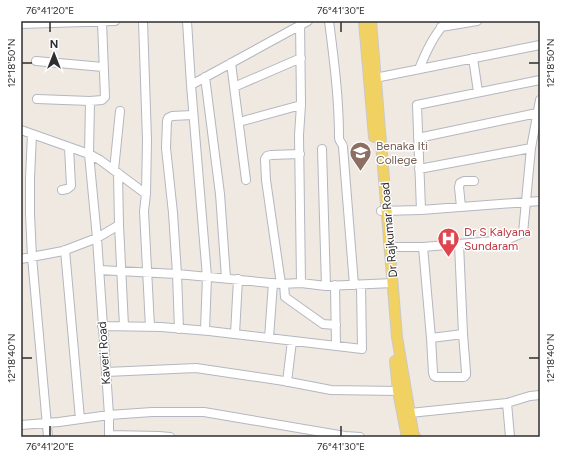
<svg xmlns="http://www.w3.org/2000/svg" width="561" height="458" font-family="Figtree,sans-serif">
  <rect width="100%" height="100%" fill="#efe9e1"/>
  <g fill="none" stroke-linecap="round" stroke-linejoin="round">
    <defs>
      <path id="minor" d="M143,21L147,140L146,194L144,211L150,327
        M187,21L191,85L207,277L205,330
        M300,21L301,105L299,135L301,283
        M329,21C334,60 339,98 339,138C339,142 343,143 343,147L354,285
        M21,24L115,21
        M441,27L477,21
        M473,58L478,92
        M36,61L103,67
        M231,63L246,180
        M419,69C426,52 434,34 447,21
        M205,77L220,194L226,278
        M370,79L540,45
        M191,85L308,21
        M234,87L301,58
        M37,99L90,101L102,100L105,97L102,22
        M90,101L89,154L97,238L109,415V437
        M239,122L301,105
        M21,130L89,154L100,160L146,194
        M32,134L30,178V214L32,257L48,437
        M418,138L537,113
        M322,149L326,286
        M419,169L531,148
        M114,170L120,111
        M62,190L67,189L71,186L69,147
        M461,207L459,187L460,183L464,181H474
        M421,210L417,105L540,80
        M381,211L421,210L540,201
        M119,225L124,326
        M390,247H423L506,240L523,233L531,148L540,100
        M423,247L431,338L463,334L459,244
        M65,250L80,419
        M21,259L63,251L97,238L119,225L118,173
        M99,270L177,274L281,284L301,283L326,286L393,283
        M281,284L266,180L265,159L267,156L271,155L300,154
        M284,284L285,297L323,324L336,325
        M335,285L336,346
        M102,326L161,327L209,331L362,349L361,285
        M179,329L177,274L173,213L166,148L167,121L168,118L172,116L193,115
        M235,334L238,279
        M269,338L273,283
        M431,338L433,373L434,376L436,377H464L466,375V372L463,334
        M106,372L196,368L284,381L331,390L398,391
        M287,382L292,341
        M507,403L510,437
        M410,413L507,403L530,396L540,395
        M21,425L59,422L109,415L152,412H204L345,436L360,437
        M109,435L159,436L170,437"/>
      <path id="major" d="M364,21L374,137
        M371,21L397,337L413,432L415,437
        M395,361L398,391L407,437"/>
    </defs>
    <!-- minor casing -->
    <use href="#minor" stroke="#b4b7c1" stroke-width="10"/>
    <!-- major casing -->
    <use href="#major" stroke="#c9c9c9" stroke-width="12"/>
    <!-- minor -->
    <use href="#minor" stroke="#fff" stroke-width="8"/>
    <!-- major -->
    <use href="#major" stroke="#f2d163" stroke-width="10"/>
  </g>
  <!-- ticks -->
  <path fill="none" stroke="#2e2e2e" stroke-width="1.5" d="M50,22V32M341,22V32M22,63H32M529,63H539M22,358H32M529,358H539M50,426V436M341,426V436"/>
  <!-- icons -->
  <defs>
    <symbol id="university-pin" viewBox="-11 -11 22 30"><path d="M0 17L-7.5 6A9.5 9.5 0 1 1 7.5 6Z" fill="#8d6e63" stroke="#fff"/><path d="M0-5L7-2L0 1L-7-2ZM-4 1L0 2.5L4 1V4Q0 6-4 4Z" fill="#fff"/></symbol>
    <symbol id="hospital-pin" viewBox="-11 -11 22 30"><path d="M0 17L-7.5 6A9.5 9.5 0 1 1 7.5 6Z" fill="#e0444e" stroke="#fff"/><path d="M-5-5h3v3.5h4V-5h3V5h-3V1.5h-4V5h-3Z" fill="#fff"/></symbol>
  </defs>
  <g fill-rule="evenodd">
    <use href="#university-pin" x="348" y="140" width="25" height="34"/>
    <use href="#hospital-pin" x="436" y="226" width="25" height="34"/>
  </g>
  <g text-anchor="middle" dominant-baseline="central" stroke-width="3" stroke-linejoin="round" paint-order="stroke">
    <!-- education labels -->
    <g font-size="12" fill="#785e54" stroke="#fff" text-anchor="start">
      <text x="376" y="146">Benaka Iti<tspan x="376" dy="14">College</tspan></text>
    </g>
    <!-- street labels -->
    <g font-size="12" fill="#2e2e2e" stroke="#fff">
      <text transform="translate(389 230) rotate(-95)">Dr Rajkumar Road</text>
      <text transform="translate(104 353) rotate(-94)">Kaveri Road</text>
    </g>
    <!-- health labels -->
    <g font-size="12" fill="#be3a42" stroke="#fff" text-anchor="start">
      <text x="464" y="232">Dr S Kalyana<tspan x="464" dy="14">Sundaram</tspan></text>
    </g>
  </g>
  <!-- border -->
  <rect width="561" height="458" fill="none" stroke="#ffffff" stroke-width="44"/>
  <!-- north arrow -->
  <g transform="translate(54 54)" stroke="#ffffff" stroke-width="3" paint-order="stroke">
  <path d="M0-3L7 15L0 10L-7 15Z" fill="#2e2e2e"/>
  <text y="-6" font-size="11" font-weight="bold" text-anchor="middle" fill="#2e2e2e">N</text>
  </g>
  <rect x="22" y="22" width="517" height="414" fill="none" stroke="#2e2e2e" stroke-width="1.5"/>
  <g font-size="10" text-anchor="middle" fill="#2e2e2e">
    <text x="50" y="14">76°41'20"E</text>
    <text x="341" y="14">76°41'30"E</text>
    <text transform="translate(11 63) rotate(-90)" y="4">12°18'50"N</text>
    <text transform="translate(550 63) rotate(-90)" y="4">12°18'50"N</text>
    <text transform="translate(11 358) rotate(-90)" y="4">12°18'40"N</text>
    <text transform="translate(550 358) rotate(-90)" y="4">12°18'40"N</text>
    <text x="50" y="450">76°41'20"E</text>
    <text x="341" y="450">76°41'30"E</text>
  </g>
</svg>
